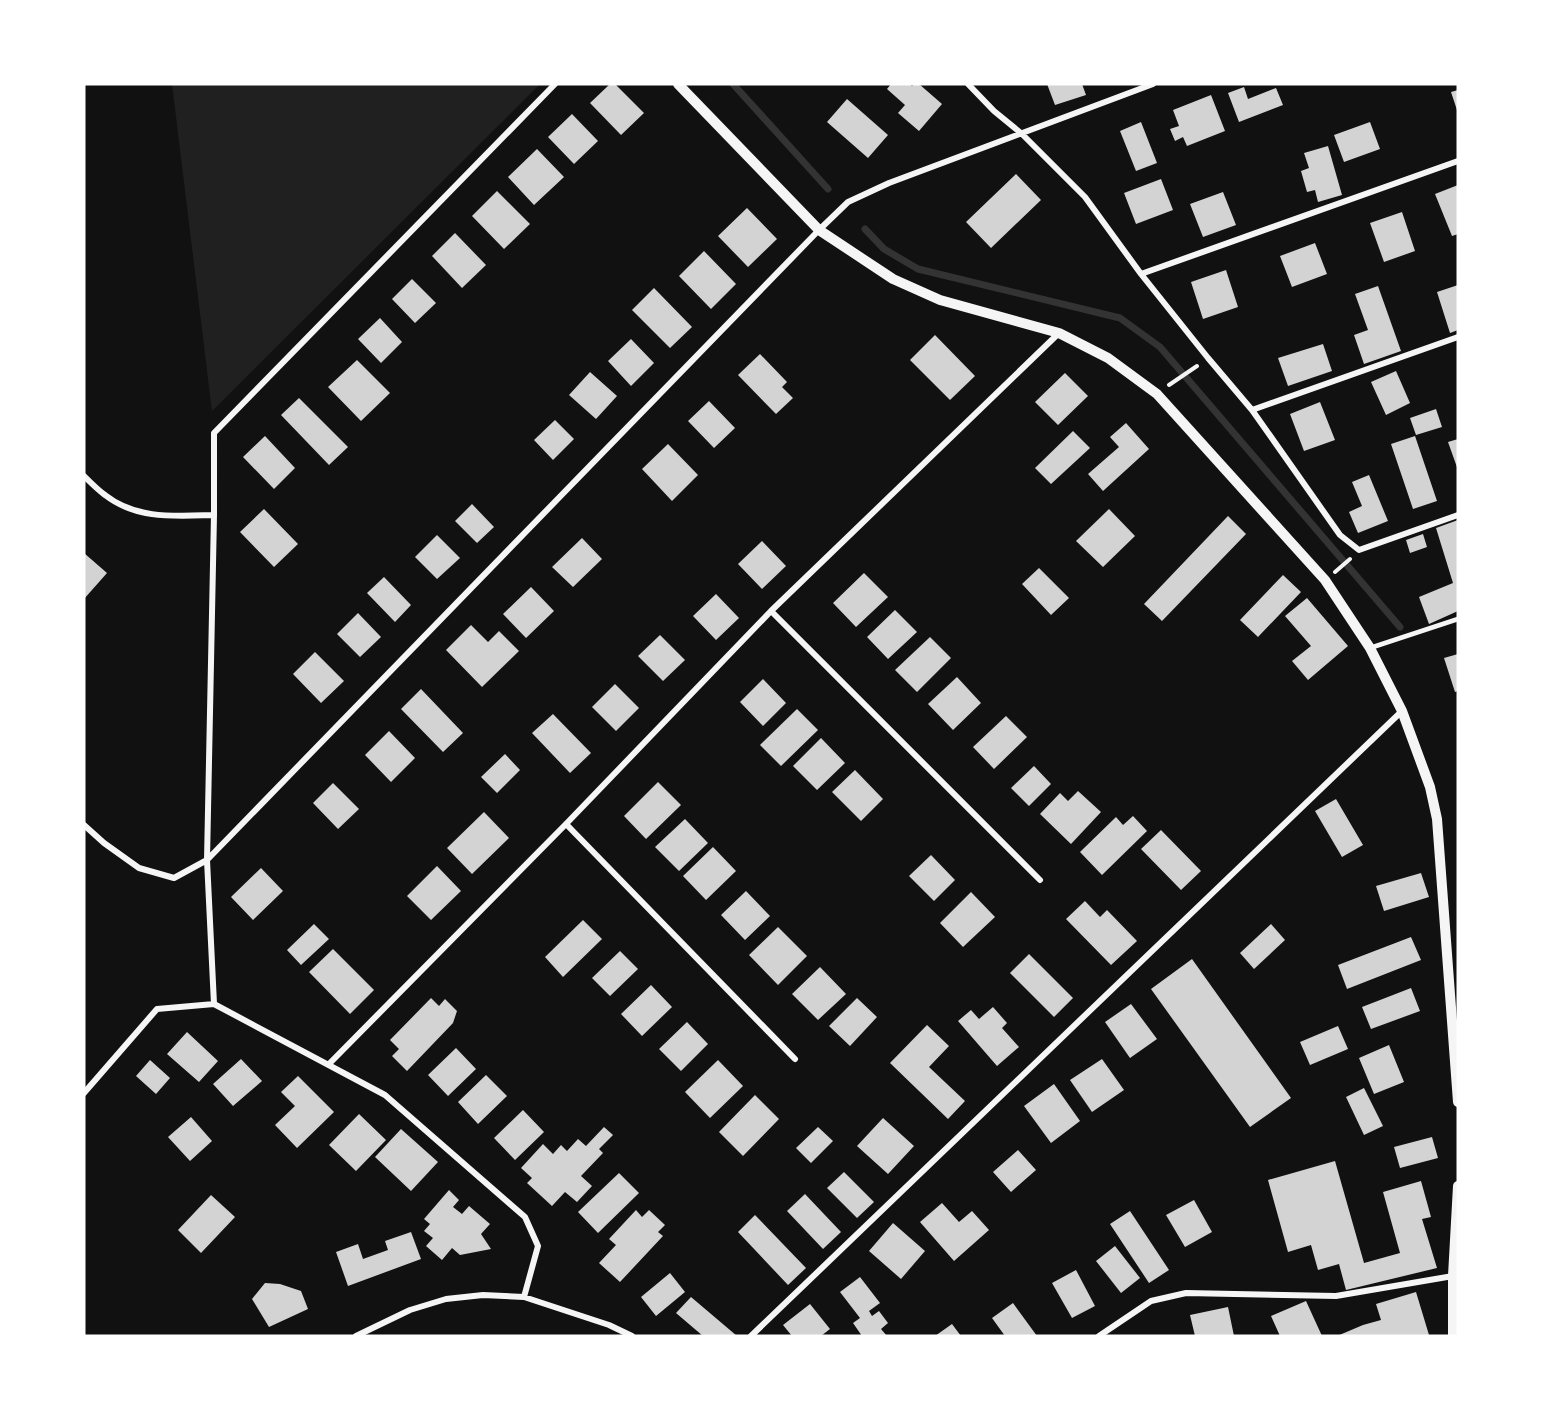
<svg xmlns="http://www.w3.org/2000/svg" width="1542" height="1420" font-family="'PT Sans',sans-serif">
  <rect width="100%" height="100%" fill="#111"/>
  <!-- green -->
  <path fill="#202020" d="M172,84H540L212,411Z"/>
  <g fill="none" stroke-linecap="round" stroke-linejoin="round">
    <!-- stream -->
    <path stroke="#333" stroke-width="7" d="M733,84L828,189
      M865,229L884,249L918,269L1120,318L1160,347L1400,627"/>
  </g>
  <!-- building -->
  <path fill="#d3d3d3" d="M610,84H615L644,113L621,135L590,103Z
    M891,84H910L912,86L914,84H919L942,104L919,131L898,113L905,105L887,89Z
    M1047,84H1082L1086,95L1055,105Z
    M1244,87L1248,99L1276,88L1283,105L1239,122L1228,93Z
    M1458,90V113L1451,92Z
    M1211,95L1225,131L1187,146L1183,137L1175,141L1170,129L1179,126L1173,110Z
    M847,99L888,135L868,158L827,122Z
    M572,114L598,141L574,164L548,137Z
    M1141,122L1157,163L1136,171L1120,131Z
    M1370,122L1380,149L1344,162L1334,135Z
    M1328,146L1342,195L1318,202L1315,190L1307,192L1301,171L1309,168L1304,153Z
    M537,149L564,177L534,205L508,177Z
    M1016,174L1041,200L991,248L966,222Z
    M1161,179L1173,210L1136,224L1124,193Z
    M1458,185V234L1452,236L1435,194Z
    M497,191L530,224L504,249L472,216Z
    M1223,192L1236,225L1203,237L1190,204Z
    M747,208L777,239L748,267L718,236Z
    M1402,212L1415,251L1384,262L1370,223Z
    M455,233L486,265L462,288L432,256Z
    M1315,243L1327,274L1292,287L1280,256Z
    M704,251L736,284L711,309L679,276Z
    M1226,270L1238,307L1203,319L1191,282Z
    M412,279L436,303L415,323L392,299Z
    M1458,285V330L1450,333L1437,292Z
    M1378,286L1401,351L1364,364L1354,335L1368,330L1355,294Z
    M654,288L692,327L670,348L632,310Z
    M380,318L402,342L381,363L358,339Z
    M935,335L975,376L950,400L910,360Z
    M631,339L654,363L631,386L608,361Z
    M1323,344L1332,371L1288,386L1278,358Z
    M760,354L787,382L782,387L793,398L776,414L738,375Z
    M357,360L390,393L361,421L328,387Z
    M1396,371L1410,403L1386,415L1371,382Z
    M590,372L617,396L596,419L569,395Z
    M1065,373L1088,396L1058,425L1035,402Z
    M299,398L348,447L329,465L281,415Z
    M709,401L735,428L714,448L688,421Z
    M1320,402L1335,440L1304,451L1290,414Z
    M1436,409L1442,427L1416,435L1410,418Z
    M555,420L574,439L553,460L534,440Z
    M1126,423L1149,449L1103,491L1088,474L1119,447L1110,437Z
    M1073,431L1090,448L1051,484L1035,468Z
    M265,436L295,468L274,489L243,457Z
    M1415,436L1437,501L1413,509L1391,444Z
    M1458,439V470L1448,442Z
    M668,444L698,475L672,501L642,469Z
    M1369,475L1388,521L1358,533L1349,512L1362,506L1352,482Z
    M472,504L494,527L477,543L455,521Z
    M264,509L298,544L274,567L240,532Z
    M1109,509L1135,536L1103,567L1076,541Z
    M1228,516L1246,534L1162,621L1144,604Z
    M1458,520V611L1429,624L1419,597L1453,583L1436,528Z
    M1423,534L1427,547L1410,553L1406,540Z
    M437,535L460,558L437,579L415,557Z
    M582,538L602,559L573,587L552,567Z
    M762,541L786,566L762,589L738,564Z
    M84,553L107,573L84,599Z
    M1039,568L1069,598L1051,615L1022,584Z
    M864,573L888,597L856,627L833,603Z
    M1283,575L1301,592L1258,637L1240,620Z
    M384,577L411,605L395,622L367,593Z
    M531,587L554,611L526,638L503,614Z
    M716,594L739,618L716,640L693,616Z
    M1307,598L1348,646L1308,680L1292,661L1311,646L1285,616Z
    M895,610L917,632L888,659L867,637Z
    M358,613L381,637L360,657L337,634Z
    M471,625L488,642L499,631L519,651L482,687L446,650Z
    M660,635L685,660L663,681L638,656Z
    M930,637L951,658L917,692L895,670Z
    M315,652L344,681L321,703L293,674Z
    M1458,654V691L1455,692L1444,658Z
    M957,677L981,703L953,730L928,704Z
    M763,679L786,703L763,726L740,702Z
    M615,684L639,708L616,731L592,707Z
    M421,689L463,733L443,752L401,709Z
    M797,709L818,730L781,766L760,745Z
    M553,714L591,753L570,773L532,733Z
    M1006,716L1027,737L994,769L973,747Z
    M389,731L415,758L391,782L365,755Z
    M821,738L845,763L817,790L793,766Z
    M505,754L520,770L497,793L481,777Z
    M1034,766L1051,784L1029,806L1011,788Z
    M855,770L883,799L861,821L832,792Z
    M658,782L681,805L646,839L624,816Z
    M333,783L359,809L338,829L313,803Z
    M1078,791L1101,812L1071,844L1040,814L1060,793L1068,801Z
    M1336,799L1363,845L1342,857L1315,811Z
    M484,812L509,838L472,874L447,848Z
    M1133,816L1147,831L1102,875L1080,852L1116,817L1123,825Z
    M685,819L708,843L679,871L655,847Z
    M1161,830L1201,871L1181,890L1141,849Z
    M713,847L736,871L706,900L683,876Z
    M931,855L955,880L934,901L909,876Z
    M437,866L461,891L431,920L407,896Z
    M261,868L283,891L253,920L231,897Z
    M1421,873L1429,897L1384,911L1376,886Z
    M746,891L770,916L745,940L721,915Z
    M971,892L995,917L963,947L940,923Z
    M1085,901L1100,917L1107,910L1137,941L1111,965L1066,919Z
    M583,920L602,939L563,977L545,957Z
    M314,924L329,939L301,965L287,950Z
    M1271,924L1285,940L1254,969L1240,953Z
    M778,927L807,956L778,985L749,955Z
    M1411,937L1421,960L1347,989L1338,965Z
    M333,949L374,990L350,1014L309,972Z
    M620,951L638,969L610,996L592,978Z
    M1029,954L1073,998L1054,1017L1010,973Z
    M1192,959L1291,1098L1250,1127L1151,989Z
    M820,967L846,994L818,1020L792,994Z
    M651,985L672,1007L642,1036L621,1014Z
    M1411,988L1420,1011L1371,1029L1362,1007Z
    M431,998L439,1006L445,999L457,1011L453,1023L407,1071L392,1056L399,1049L390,1040Z
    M857,998L877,1017L850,1046L829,1026Z
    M1131,1004L1157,1039L1130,1058L1105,1022Z
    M993,1007L1007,1023L1002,1028L1019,1047L997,1066L958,1021L971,1010L979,1019Z
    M687,1022L708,1044L681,1071L659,1049Z
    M927,1025L949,1046L929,1067L965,1101L948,1119L890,1063Z
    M1338,1026L1348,1049L1310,1065L1300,1042Z
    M187,1032L218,1061L199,1082L167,1054Z
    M1389,1045L1404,1082L1374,1094L1359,1058Z
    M456,1048L476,1069L448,1096L428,1075Z
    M241,1059L262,1081L233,1106L213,1084Z
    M1102,1059L1124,1090L1092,1112L1070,1080Z
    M150,1060L170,1078L156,1094L136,1076Z
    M718,1060L743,1086L710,1118L685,1092Z
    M486,1075L507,1096L478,1124L458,1102Z
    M298,1076L334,1112L297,1148L275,1125L295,1106L281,1092Z
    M1054,1084L1080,1121L1051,1143L1024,1106Z
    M1364,1088L1383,1126L1364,1135L1346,1097Z
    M755,1095L779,1119L743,1156L719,1132Z
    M523,1110L544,1132L515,1160L494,1138Z
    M359,1114L386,1140L356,1171L329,1145Z
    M191,1117L212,1141L190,1161L168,1137Z
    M883,1118L914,1146L888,1174L857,1146Z
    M604,1127L613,1135L599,1149L603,1153L581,1176L592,1186L577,1202L565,1192L552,1206L527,1183L532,1178L521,1168L543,1144L553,1154L561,1145L567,1151L578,1139L586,1146Z
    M818,1127L833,1141L811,1163L796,1148Z
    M401,1129L438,1162L411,1191L375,1157Z
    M1432,1137L1438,1158L1400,1168L1394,1147Z
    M1018,1150L1036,1170L1011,1192L993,1172Z
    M1335,1161L1364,1263L1400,1253L1383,1192L1421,1181L1431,1217L1422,1219L1437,1268L1346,1290L1339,1264L1318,1270L1311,1245L1288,1252L1268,1180Z
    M844,1172L874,1202L857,1218L827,1188Z
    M619,1173L639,1193L598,1233L578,1212Z
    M449,1190L459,1200L453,1207L462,1214L469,1206L490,1224L481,1234L491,1249L460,1255L452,1248L442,1260L426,1246L433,1238L424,1231L430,1224L424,1219Z
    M805,1194L841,1232L823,1249L787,1211Z
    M211,1195L235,1217L201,1253L178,1230Z
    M1194,1200L1212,1232L1185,1247L1166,1215Z
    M942,1203L959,1222L972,1211L989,1230L954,1261L920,1222Z
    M636,1210L642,1217L649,1210L665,1225L658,1232L663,1236L620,1282L599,1263L616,1245L609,1239Z
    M1130,1211L1169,1270L1149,1283L1110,1224Z
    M755,1215L806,1268L788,1285L738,1232Z
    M893,1223L925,1251L901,1279L869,1251Z
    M411,1232L421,1259L348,1286L336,1252L358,1244L363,1259L388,1250L385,1241Z
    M1115,1246L1140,1278L1121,1293L1096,1261Z
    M1076,1270L1095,1306L1072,1318L1052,1283Z
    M670,1273L685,1292L656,1316L641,1297Z
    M860,1277L880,1303L869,1311L872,1316L879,1311L888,1323L881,1329L887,1336H862L853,1323L860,1318L840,1292Z
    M265,1283L280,1284L301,1291L308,1309L269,1327L252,1299Z
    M1416,1292L1429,1335L1337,1336L1363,1325L1381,1320L1376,1304Z
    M691,1297L737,1336H703L676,1313Z
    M1306,1301L1322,1336H1280L1271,1316Z
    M1013,1303L1037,1336H1005L992,1318Z
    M810,1304L830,1329L821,1336H792L783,1325Z
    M1228,1307L1234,1336H1195L1190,1315Z
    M952,1324L961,1336H935Z"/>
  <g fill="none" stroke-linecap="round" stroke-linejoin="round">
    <!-- path -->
    <path stroke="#f5f5f5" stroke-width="4" d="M1169,385L1197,366
      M1335,572L1350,559"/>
    <!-- pedestrian -->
    <path stroke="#f5f5f5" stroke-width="5" d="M1370,648L1458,619"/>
    <!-- minor -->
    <path stroke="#f5f5f5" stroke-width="6" d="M968,84L994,111L1022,134L1085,197L1141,274L1208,358L1252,410L1340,535L1359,550L1458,515
      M1141,274L1458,161
      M1252,410L1458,337
      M84,476C91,483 98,490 105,495C137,520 176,516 214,515
      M771,611L1040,880
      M566,824L795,1059
      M84,825L104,843L139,868L174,878L207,860L819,230L848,202L889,183L1153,84
      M214,1004L207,860L214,515V433L555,84
      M214,1004L385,1095L525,1217L538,1246L524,1297
      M329,1064L566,824L771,611L1059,333
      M84,1093L157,1009L214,1004
      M356,1336L410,1310L446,1299L483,1295L524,1297L609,1325L632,1336
      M751,1336L1402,711
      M1099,1336L1151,1301L1186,1293L1336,1296L1453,1276"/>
    <!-- tertiary -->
    <path stroke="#f5f5f5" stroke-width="10" d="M678,84L819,230L893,279L940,300L1059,333L1108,358L1157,394L1325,580L1370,648L1402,711L1430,787L1437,819L1458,1102
      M1453,1336V1276L1458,1186"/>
  </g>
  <!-- border -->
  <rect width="1542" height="1420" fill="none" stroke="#ffffff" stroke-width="171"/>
</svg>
